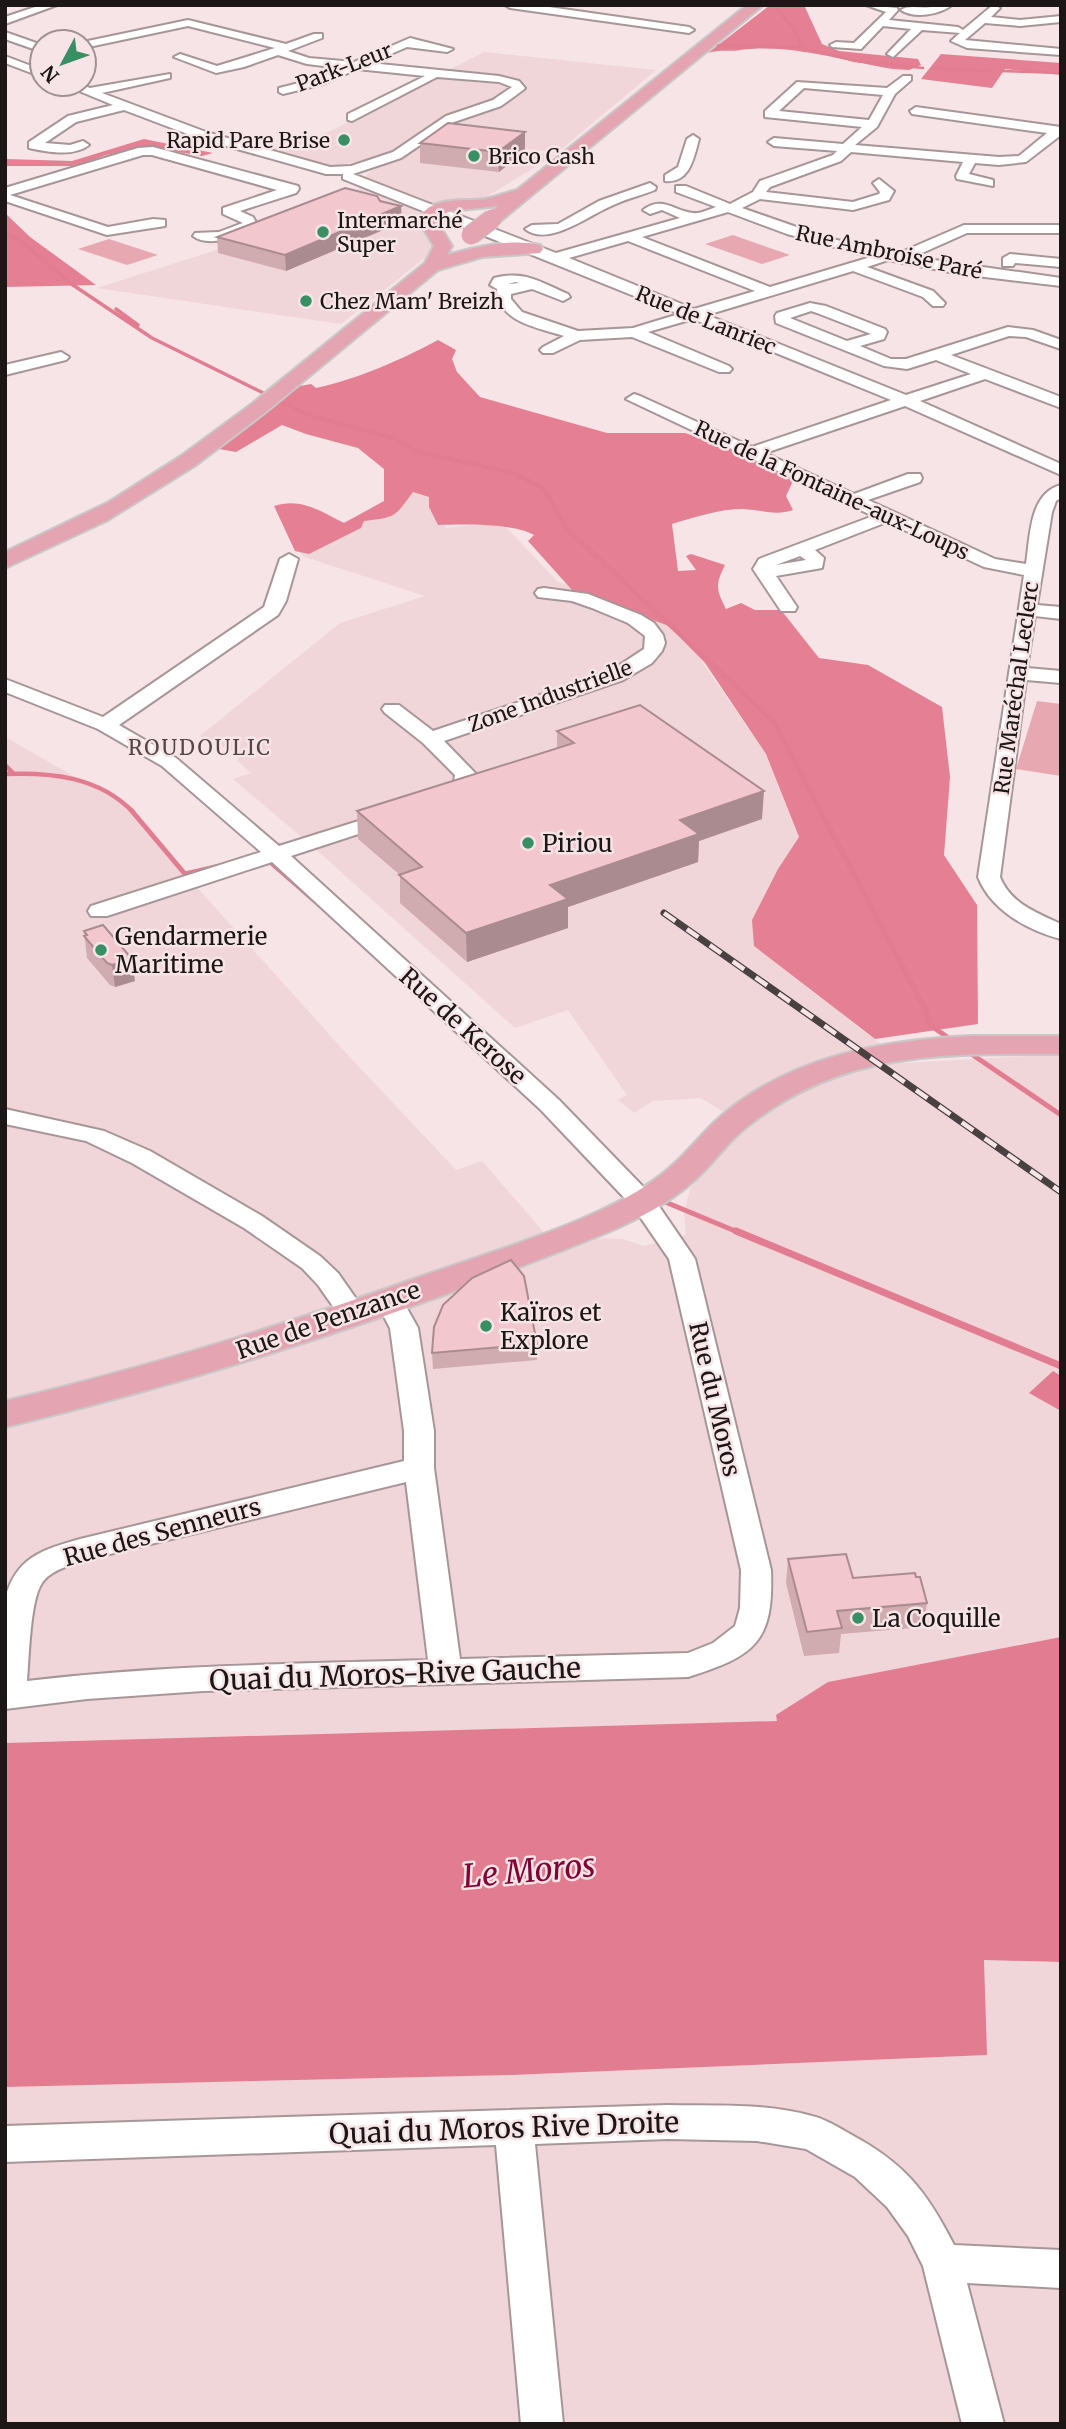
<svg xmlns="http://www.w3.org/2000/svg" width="1066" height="2429" font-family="Merriweather,serif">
  <rect width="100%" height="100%" fill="#f6e4e6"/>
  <!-- built -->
  <path fill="#f0d5d9" d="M484,52L656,70L557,153L434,136L366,160L326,168L265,151L331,131Z
    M433,139L555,155L481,200L417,211L421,216L419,228L435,241V250L341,324L97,288L229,246L356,194L369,172Z
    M404,484L427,494L446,528L501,522L558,582L673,620L766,754L799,838L778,869L754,946L905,1063L1061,1054V1376L1053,1372L1030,1393L1061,1411V1637L828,1682L778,1721L5,1743V737L128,807L165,846L175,863L345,1052L456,1170L482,1161L559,1250L592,1238L622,1239L644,1246L686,1235L684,1213L690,1189L719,1153L748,1127L701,1098L653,1101L634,1113L618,1100L627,1095L568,1010L515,1028L310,844L233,779L251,773L238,761L236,753L200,736L340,623L425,596L302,556L296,543L398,498Z
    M984,1960L1061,1962V2424H5V2087L512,2075L986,2055Z"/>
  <!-- green -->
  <path fill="#e8a8b2" d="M733,235L790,255L762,264L705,244Z
    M109,239L158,255L127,265L78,249Z
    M1037,701L1061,704V776L1016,769Z"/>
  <!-- forest -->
  <path fill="#e57f93" d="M770,5H804L822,44L839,51L918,59L921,65L909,70L893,69C845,61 789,43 740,50C729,52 720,49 708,53Z
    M941,54L1061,63V75L1005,69L992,88L921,79Z
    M144,139L213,153L202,156L149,147L106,155L77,166H5V159L72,161Z
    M5,213L30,237L96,285L5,287Z
    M438,340L456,350L452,359L457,372L480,397L607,433H685L719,444L793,481L786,496L793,510C776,516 761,510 743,509C719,509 695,517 672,524L678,571L696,570L686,556L691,554L725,565C715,585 716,589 726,609L741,603L755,610H781L819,658L868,665L942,707L950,777L944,855L977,905L978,1024L875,1039L754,946L752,920L778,869L799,837L766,754L705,663L669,626L572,590L528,541L534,535C514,523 462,524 438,525L429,507V497L413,492C394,518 396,517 364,521L361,528L309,554L295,551L274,506C301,497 320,511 344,523L384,501V469L358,448L306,434L282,425L236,452L219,449L300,386L311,384L316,388C357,379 401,360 438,340Z"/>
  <!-- water -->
  <path fill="#e27c90" d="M1053,1371L1061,1376V1411L1029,1393Z
    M1061,1637V1962L984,1960L987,2055L512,2075L5,2087V1743L777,1721L776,1715L828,1682Z"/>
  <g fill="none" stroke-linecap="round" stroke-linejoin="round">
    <!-- stream-far4 -->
    <path stroke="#e27c90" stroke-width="2.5" d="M773,5L794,29L801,47
      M713,45L801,47L855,61L923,68
      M933,68L990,71
      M1000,71L1061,73"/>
    <!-- stream-far3 -->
    <path stroke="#e27c90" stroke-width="3.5" d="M5,234L19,239L70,283L152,338L308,415L393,438L418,452L514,473L523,478
      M116,309L138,325"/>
    <!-- stream-far2 -->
    <path stroke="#e27c90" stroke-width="4.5" d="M520,476L544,489L566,528L774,722L821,812
      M5,765L13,773
      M5,774C52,772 99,777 133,812"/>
    <!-- stream-far1 -->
    <path stroke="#e27c90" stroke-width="5" d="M131,810L185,874L220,866
      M820,810L926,1011L930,1025L953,1041
      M267,859L314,900
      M967,1051L1061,1115
      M658,1199L740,1233"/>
    <!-- stream -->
    <path stroke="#e27c90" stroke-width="7" d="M736,1231L1061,1366"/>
    <defs>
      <path id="minor" d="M41,5H57L5,24V17Z
        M505,5H535L689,27L694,30L689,33L510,8Z
        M866,5L897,8L898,10L889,20L958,27L963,30L993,5L1000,8L991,17L1020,20L1061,16V22L1020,26L985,23L965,40L1061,49V55L967,48L951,41L960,33L922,30L893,57L887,54L911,29L883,26L861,49L832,47L830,45L836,42L854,43L886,12Z
        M938,5H952C939,15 914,19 901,10C911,3 926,11 938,5Z
        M188,20L286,44L314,34H322V38L288,51L309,58L354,62L410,38L453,49L447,52L407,47L370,63L499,76L519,81L525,88L523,90L501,106L454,122L401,158L353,174L556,253L680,218L662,210L650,214L643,210C662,195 674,211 693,213C700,214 710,209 716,207L676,192V186H686L730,204L753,192L760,181L833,155L837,151L774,146L768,142L774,138L843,144L862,127L765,117V111L797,82L887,88L903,76H911V80L895,94L877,127L855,145L999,157L1019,156L1047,133L912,114L910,111L916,107L1061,127V135L1026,162L999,165L975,163L969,174L993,180V186L957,179L956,176L963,162L851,152L841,161L770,187L766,192L853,202L879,194L880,192L873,183L879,179L894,191L889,200L853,210L760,199L742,208L828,238L897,254L964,225H1061V233H967L913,257L1061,278V286L960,274L888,260L867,267L933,291L945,303L943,306H933L923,297L853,271L707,315L906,395L971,374L936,360L907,369L884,366L776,323L775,316L777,313L810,303L826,306L885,329L887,332L884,339L860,346L891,359H906L1008,327L1033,330L1061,340V349L1026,337L1009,336L951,355L1061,397V408L985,379L920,401L1061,464V475L905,406L765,453L854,494L908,474H920L922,478L920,482L868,500L995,559L1026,564C1030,538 1029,493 1061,485V498L1056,501L1052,512L1037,605L1061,607V619L1035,616L1027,668L1061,671V683L1026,680L1000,877C1010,903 1037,913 1061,924V939C1027,930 991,910 978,877L1024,575L984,567L887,522L815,550L824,558L822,568L776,576L797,607L795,611H781L753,569L759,559L873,516L626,399L634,394L640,396L752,447L891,400L693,319L648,332L729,366L732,369L729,372H719L632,337L580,340L553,353H543L540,350L543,347L564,336C540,328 497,322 497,289L490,285L494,278C525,270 540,282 568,294L570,297L563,301L532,289L511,294V299L522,312L578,331L633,328L679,314L343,179V174H326L198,138L124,110L76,122L45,143L70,145L83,141L89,145C74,157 47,152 29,148V142L68,116L113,105L62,84H79L90,88L170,74V78L102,93L206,132L330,167L351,166L393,152L446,116L493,100L512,87L499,82L437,77L352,121L348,120V114L425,76L357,69L323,84L283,94L279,92V88L315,79L341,68L307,64L278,55L244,67L216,73L174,57L180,54L217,66L275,48L188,26L84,48L83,42ZM804,88L883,95L869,120L779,111ZM728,212L787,234L871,257L770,287L642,237ZM628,241L755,291L694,309L569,258ZM515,282L520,283L508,284ZM811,311L817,313L871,334L847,341L790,318ZM800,556L806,560L776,565Z
        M5,32L42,45V52L5,39Z
        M5,56L42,70V77L5,63Z
        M693,135L699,139C694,157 690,184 665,181V175L678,167L687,139Z
        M153,147L298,186L299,189L296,193L240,211L253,217L257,224C244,237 208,248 193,236L195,233L219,232L240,224L243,223L223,214V208L277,190L152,155H143L10,195L108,227L153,219L165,220V226L107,235L5,201V188L138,148Z
        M650,183L656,187L655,190C639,196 622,200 607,208C587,217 547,247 525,229L532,225L558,224L599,201Z
        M1010,254L1061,259V267L1015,263L1013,266H1003V258Z
        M61,352L69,357L66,360L5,375V365Z
        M289,554L298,559L286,601L278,615L119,725L176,758L279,846L384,813H398L402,817L398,821L291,856L559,1100L652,1196L691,1253L695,1259L771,1570C774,1643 754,1656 688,1677L203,1691L87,1699L5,1709V1599C16,1557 42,1550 80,1539L404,1461V1431L390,1328L375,1300L379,1294L389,1291L399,1294L418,1328L434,1431V1468L460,1659L688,1653L713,1643L735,1626L740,1608L741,1570L669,1259L634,1208L541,1110L272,862L107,916H91L88,911L91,906L261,852L162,766L98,729L5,692V679L103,717L264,607L280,559ZM406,1482L428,1660C294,1664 160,1665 27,1681C29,1659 30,1600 42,1583C50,1570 72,1565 85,1560Z
        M544,588L588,594L641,615L654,623L663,635L665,643L662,651L652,663L623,680L444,741L476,774C473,791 455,808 437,803L434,799L454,782L455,775L423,743L385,713L382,709L385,705H399L433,731L609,672L644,649L645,636L628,623L592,608L572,601L538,597L535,593L538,589Z
        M5,1109L104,1131L150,1151L262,1216L320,1256L338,1273L366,1313L362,1319L352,1322L342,1319L318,1285L302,1268L244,1228L132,1163L86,1141L5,1124Z
        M668,2105C716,2106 765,2103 812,2116C825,2119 838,2127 850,2134C904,2163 926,2190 954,2245L1061,2250V2288L967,2283L1004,2424H962L923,2266L908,2236L887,2207L855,2177L806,2149L757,2141L668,2139L535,2144L563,2424H521L496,2145L5,2162V2126Z"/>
      <path id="major" d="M747,5H763L498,223H486L484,219L498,206L451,211L439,216L441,228L452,246L447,255C475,247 511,238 540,245L543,249L540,253L482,257L438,270L267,411L196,465L106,521L5,568V552L109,502L181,456L253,403L425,263L434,246L423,228L422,214C436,196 464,202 485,199C496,197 507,192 517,190Z
        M972,1036H1061V1054C944,1054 845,1049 748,1126C728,1141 715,1162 696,1179C670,1203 638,1219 606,1233C411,1312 209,1378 5,1427V1401C150,1367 291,1323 431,1273C486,1254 542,1237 595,1213C624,1200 653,1184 676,1162C691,1148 704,1131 720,1117C790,1056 883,1040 972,1036Z"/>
    </defs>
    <!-- minor casing -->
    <use href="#minor" stroke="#a79698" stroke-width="4"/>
    <!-- major casing -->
    <use href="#major" stroke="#c9c7c7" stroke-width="4"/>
    <!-- minor -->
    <use href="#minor" fill="#fff" fill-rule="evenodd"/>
    <!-- major -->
    <use href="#major" fill="#e5a4b2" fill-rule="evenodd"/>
    <defs>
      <path id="rail" d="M664,913L1061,1192"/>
    </defs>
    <!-- rail casing -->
    <use href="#rail" stroke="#494141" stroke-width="7"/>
    <!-- rail -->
    <use href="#rail" stroke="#f6e4e6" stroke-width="4.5" stroke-dasharray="14" stroke-linecap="butt"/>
    <defs>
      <path id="major-bridge" d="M471,235L492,219"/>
    </defs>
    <!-- major-bridge casing -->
    <use href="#major-bridge" stroke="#c9c7c7" stroke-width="21" stroke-linecap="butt"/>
    <!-- major-bridge -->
    <use href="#major-bridge" stroke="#e5a4b2" stroke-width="19"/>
  </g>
  <!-- wall -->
  <path fill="#d0abb0" d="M525,132V151L499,172L420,163V143Z
    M380,201L402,222L286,271L218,253L217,237Z
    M557,731L762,819L699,841L698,862L568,907V928L467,962L400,903V875L358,839L357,811L557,748Z
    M84,931L135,981L115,987L110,985L87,958Z
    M537,1344V1360L433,1369L432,1353Z
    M788,1559L853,1578L927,1603L924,1627L841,1634L839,1653L804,1656L786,1583Z"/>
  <!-- shaded-wall -->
  <path fill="#a98b90" d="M525,132V151L499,172L498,152Z
    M401,206L402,222L286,271L285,255Z
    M764,791L762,819L699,841L698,862L568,907V928L467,962L466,933L550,885L680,820Z
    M132,959L135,981L115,987L112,965Z"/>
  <!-- building -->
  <path fill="#f2c7cd" stroke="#a98b90" stroke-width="2" d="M448,123L525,132L498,152L420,143Z
    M345,188L377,196L380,201L401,206L285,255L217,237Z
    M640,705L764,791L680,820L699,834L550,885L568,899L466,933L399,875L422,867L357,811L574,743L557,731Z
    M103,925L132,959L112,965L107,963L84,936L87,935L84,931Z
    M511,1260L524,1276L537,1344L432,1353L434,1327L443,1305L472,1278Z
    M846,1554L853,1578L915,1573L916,1577H920L927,1603L837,1611L842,1628L807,1632L788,1559Z"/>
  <!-- markers -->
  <g fill="#388f63" stroke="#f6e4e6" stroke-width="2.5">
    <circle cx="344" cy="140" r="7"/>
    <circle cx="474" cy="156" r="7"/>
    <circle cx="323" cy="232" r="7"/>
    <circle cx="306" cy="301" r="7"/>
    <circle cx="528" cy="843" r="7"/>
    <circle cx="101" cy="950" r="7"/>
    <circle cx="486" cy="1326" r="7"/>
    <circle cx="858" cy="1618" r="7"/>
  </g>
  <g text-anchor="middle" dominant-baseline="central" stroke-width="5" stroke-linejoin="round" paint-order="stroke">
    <!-- far-street labels -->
    <g font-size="21" fill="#1c1616" stroke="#f6e4e6">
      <text transform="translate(344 67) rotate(-21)">Park-Leur</text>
      <text transform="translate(889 252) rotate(12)">Rue Ambroise Paré</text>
      <text transform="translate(706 320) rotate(22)">Rue de Lanriec</text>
      <text transform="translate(832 490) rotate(25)">Rue de la Fontaine-aux-Loups</text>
      <text transform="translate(1016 688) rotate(-82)">Rue Maréchal Leclerc</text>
      <text transform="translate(550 696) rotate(-20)">Zone Industrielle</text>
    </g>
    <!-- far-poi labels -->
    <g font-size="21" fill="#1c1616" stroke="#f6e4e6" text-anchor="start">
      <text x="330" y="140" text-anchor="end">Rapid Pare Brise</text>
      <text x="488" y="156">Brico Cash</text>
      <text x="337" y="220">Intermarché<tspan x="337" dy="24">Super</tspan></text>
      <text x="320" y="301">Chez Mam' Breizh</text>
    </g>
    <!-- far-neighbourhood labels -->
    <g font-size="21" letter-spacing="2" fill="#544547" stroke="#f6e4e6">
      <text x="200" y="747">ROUDOULIC</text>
    </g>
    <!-- poi labels -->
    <g font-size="24" fill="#1c1616" stroke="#f6e4e6" text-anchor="start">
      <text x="542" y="843">Piriou</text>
      <text x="115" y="936">Gendarmerie<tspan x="115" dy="28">Maritime</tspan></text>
      <text x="500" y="1312">Kaïros et<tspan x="500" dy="28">Explore</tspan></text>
      <text x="872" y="1618">La Coquille</text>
    </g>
    <!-- street labels -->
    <g font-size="24" fill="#1c1616" stroke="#f6e4e6">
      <text transform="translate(463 1026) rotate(42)">Rue de Kerose</text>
      <text transform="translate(328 1320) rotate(-19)">Rue de Penzance</text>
      <text transform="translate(715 1399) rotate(77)">Rue du Moros</text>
      <text transform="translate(162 1532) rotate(-15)">Rue des Senneurs</text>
    </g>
    <!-- near-street labels -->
    <g font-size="28" fill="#1c1616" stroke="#f6e4e6">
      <text transform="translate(395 1674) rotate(-2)">Quai du Moros-Rive Gauche</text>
      <text transform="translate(504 2128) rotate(-2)">Quai du Moros Rive Droite</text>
    </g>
    <!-- near-water labels -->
    <g font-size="32" font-style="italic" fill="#830134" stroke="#f6e4e6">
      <text transform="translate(529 1871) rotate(-5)">Le Moros</text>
    </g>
  </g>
  <!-- border -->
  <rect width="1066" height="2429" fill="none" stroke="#1c1616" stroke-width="14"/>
  <!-- north arrow -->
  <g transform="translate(63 63) rotate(229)"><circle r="33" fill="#f6e4e6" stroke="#9f9293" stroke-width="2"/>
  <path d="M0-5L12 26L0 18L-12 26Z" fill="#388f63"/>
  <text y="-10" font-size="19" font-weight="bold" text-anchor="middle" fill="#1c1616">N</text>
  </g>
</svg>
